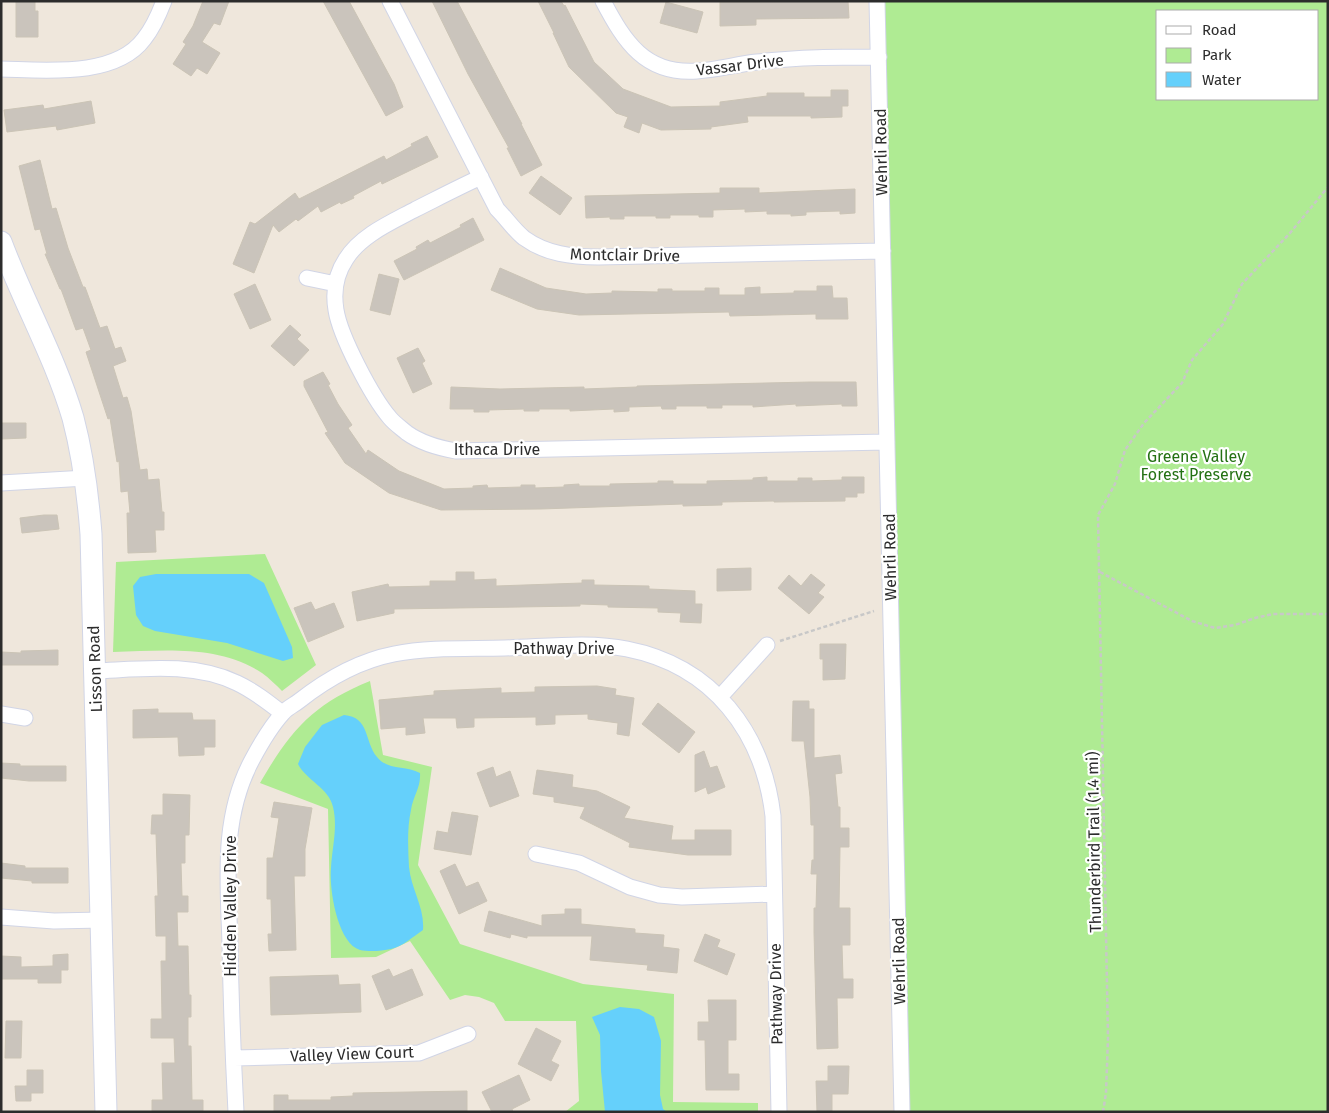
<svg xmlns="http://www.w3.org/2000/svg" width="1329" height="1113" font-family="'Fira Sans',sans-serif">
  <rect width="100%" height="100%" fill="#efe7dc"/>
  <!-- green -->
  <path fill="#afeb93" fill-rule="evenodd" d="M877,1H1328V1112H902ZM1158,11H1318V99H1158Z
    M265,554L316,665L282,691C276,685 269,678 262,673C218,644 163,651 113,652L116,562Z
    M370,681L383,755L432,767L418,865L460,944L583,984L674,994L673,1102L758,1103V1112H565L579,1101L576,1021H505L494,1003L479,997L465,995L450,1000L410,941L376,957L331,958L328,809L260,783C290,731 313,704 370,681Z"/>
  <!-- water -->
  <path fill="#65d0fb" d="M156,574H249L264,583L292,647L293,658L283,661L227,643L155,631L143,626L136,615L133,586L140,577Z
    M344,715C370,717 364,741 377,757C388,771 406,765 420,773C421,788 413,796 411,810C407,828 408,848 409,867C411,889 425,908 423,930C414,936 402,947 391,949C382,951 369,952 360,950C337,943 329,888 331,868C332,848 338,827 333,807C329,788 306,780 298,764L305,747L322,725Z
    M620,1007L639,1009L654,1017L661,1041L660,1095L663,1109L667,1112H605L601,1071L600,1035L592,1017Z"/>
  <!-- building -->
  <path fill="#cac4bc" stroke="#cbc4b6" d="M16,1H35V11H38V37H16Z
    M203,1H229L220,25L214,23L202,42L220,53L207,74L197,68L191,76L173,64L186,44L183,42L193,26Z
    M323,1H349L394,84L403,107L386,116Z
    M432,1H457L522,124H521L542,165L521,176L507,148H509L468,74Z
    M538,1H561L564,6L565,5L594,62L623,89L671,107L720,106V102L767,96V93H804V97H831V90H848V106H842V117L811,118V116H747L748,122L711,127V129L661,130L642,123L639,133L624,127L628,117L616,113L569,67L553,33H554Z
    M848,1L849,18L756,19V25L720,26V2Z
    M666,2L703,12L697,33L660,23Z
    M91,101L95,123L57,130L56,126L7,132L4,110L43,105L44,109Z
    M427,136L438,157L382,184L381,181L353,196L354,198L341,204L340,202L321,212L318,206L298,221L296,219L279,232L273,225L254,273L233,264L250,222L255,224L295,193L299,199L384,156L386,160L412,146L411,144Z
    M40,160L52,209L56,208L68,248L83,287H85L100,328L107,326L115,349L121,347L126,361L113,366L123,398L127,397L131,411L140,470L147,469L148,480L159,479L162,512H164V530H155L156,552L128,553L127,513H130L128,491L121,492L119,461L117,462L110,418L108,419L86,352L91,350L83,328L76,330L61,289H60L45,254H47L40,229L35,230L19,166Z
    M541,176L572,198L560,215L529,193Z
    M720,188H759V193L855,189V213L840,214V211L806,212V215L791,216V214H767V211L745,212V209L713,210V217H699V215H670V218H656V216H624V219H610V217L586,218L585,196L720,193Z
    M473,218L484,240L404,280L394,261L417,249L416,247L428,240L430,243L461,227L460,225Z
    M500,268L546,288L586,294L612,293V291L658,292V289H672V291H705V288H719V295H745V288L760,287V294L794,293V291H817V286H832L833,298H847L848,319H816V314L730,316L729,312L579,315L537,309L491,290Z
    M379,274L399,279L390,315L370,310Z
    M255,284L271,320L250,329L234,294Z
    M290,325L301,335L297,339L309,350L294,366L271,346Z
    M418,348L425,361L422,363L432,384L413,393L397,358Z
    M323,372L330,384L328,385L338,404L352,425L348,428L366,454L368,450L399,471L444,489L473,488V486L487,485L488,488L521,487V485H535V488L564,487V485L579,484V486H610V484L658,483V481H673V484H707V481L753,480V478L767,477V481H798V478H812V481L842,480V477H864V493H857V497H845V501L774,502V501L722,502V505L683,506V504L541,509L441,510L389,493L345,463L325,433L328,432L304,386V381Z
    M810,382H856L857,406H842V404L796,406V404L753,407V405H722V408H707V406H676V409H662L661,406L629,407V411L614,412V409L570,411V409H539V411H524V409L489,410V412H474V409H450L451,387L500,389L584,387V389L637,387V386Z
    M1,423H26V438L1,439Z
    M44,515H57L59,529L22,533L20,518Z
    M751,568V590L717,591V569Z
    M456,572H474V580L496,579V586L582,583V580H594V585L649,586V589L695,591V604H702L701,623L680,622L681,613L658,612V608L608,607V605L580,604V606L394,609V613L357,621L352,592L388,584L389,587L430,586V581H456Z
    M811,574L825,585L818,593L824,597L809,614L778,588L789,575L801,586Z
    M311,602L315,610L334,603L344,627L308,642L294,608Z
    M820,644H846L845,679L823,680V659H820Z
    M58,650V665H1V652L21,653V651Z
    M597,686L616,689L615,695L634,698L629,736L617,734L618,723L588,719V714L555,715V724L536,725V717L474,718V727L457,728L456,718H423L425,733L406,735V727L381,729L379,700L434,695V691L501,688V693L535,692V687Z
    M793,701H809V709H814V758L840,755L842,773L835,774L838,807H840V828H849V847H840L839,908H850V945H842L843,979H853V998H837L838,1048L817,1049L814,932V908H816L817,874H811L812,860H814V825H811L810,797L804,741H792Z
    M658,703L695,732L679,753L642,724Z
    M158,709V713H192L193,720H215V747H204V755L179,756L178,737L133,738V710Z
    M704,751L710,768L717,766L725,787L708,794L706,787L695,792V755Z
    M1,763L20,764V766H66V781H29L1,778Z
    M493,767L496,777L510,771L519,796L490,807L477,773Z
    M537,770L573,775L572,787L597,791L630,807L624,818L673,826L671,840H695V830H731V855H688L629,847L630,843L580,818L585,807L554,802V797L533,794Z
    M163,794L190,795L189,835H185V863H181L182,896H188V912H177L178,946H188L189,995H191V1017H188V1046H191L192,1100H203V1112L152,1111V1100H163L162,1063H175L174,1038H151V1019H162L161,961H166V936H156L155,896H158L156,834H151L152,815H163Z
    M274,802L312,808L305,849V876H294L296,950L269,951L268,934H272L271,899H267V858H273L279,818L271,817Z
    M452,812L478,816L471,855L434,849L437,831L448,833Z
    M1,863L25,866V868H68V883H32V881L1,878Z
    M455,864L466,887L478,882L487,901L459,914L440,871Z
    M565,909H581V924L635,929V933L664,935L663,947L679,949L677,973L647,970L648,965L590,960L592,936H527V938L511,934L510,938L484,931L489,911L542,926V915L565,914Z
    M705,934L720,940L717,947L735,954L727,975L694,961Z
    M68,954V970H61V983H38V979H1V956L21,957V967L53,966V955Z
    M389,969L393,977L412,969L423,995L386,1010L372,976Z
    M338,975L339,985L360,984L361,1012L271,1015L270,977Z
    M708,1000H736V1040H728V1074H739V1090H706L705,1040H698V1022H709Z
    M6,1021H22L21,1058H5Z
    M536,1028L561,1041L551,1061L559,1065L551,1081L518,1064Z
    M828,1066H849L848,1094H832V1112H817L816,1081H828Z
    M27,1070H43V1093H31V1101H16L15,1086H27Z
    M519,1075L530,1100L512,1109L513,1112H492L482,1092Z
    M467,1091V1112H274V1095H288V1100H331V1097L353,1096V1093Z"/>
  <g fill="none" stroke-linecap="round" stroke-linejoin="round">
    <defs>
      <path id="street" d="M390,1L497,209C506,218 514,230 524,238C546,254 572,257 598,257L883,251
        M603,1C624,41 645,75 697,71C717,70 737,64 757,62C798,57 838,57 879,57
        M877,1L902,1112
        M1,69C45,70 115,78 144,39C153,28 159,14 164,1
        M481,177C459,187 438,198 416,209C392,222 361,235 346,259C336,274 333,292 336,310C340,336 372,397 390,418C394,423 401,428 407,433C421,443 439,448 456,451L887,442
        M307,278L336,284
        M1,483L86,478
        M95,671C142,669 193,662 237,683C254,691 268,702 282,713
        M720,697L767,645
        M1,714L25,718
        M536,854L579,863L630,887L659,895L682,897L774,894
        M1,917L54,921L102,920
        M234,1058L419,1053L468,1034
        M236,1112C233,1056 231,1000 230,944C228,880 221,818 252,760C260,745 272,725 283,713C287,708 294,705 299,701C327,679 358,661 394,654C430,647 468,649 505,648C544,647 589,641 627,649C713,666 763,732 773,816L779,1112"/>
      <path id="secondary" d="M1,242C23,301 55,357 73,418C83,456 88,495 91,534L106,1112"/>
    </defs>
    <!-- street casing -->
    <use href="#street" stroke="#d1d5e6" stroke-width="17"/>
    <!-- secondary casing -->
    <use href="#secondary" stroke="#d1d5e6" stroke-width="23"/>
    <!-- path -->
    <path stroke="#c8c8c8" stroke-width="2.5" stroke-dasharray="4 2.5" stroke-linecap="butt" d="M1100,572L1192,621L1215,628L1235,625L1255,618L1273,614H1328
      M780,641L874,611
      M1103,1112L1106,1093L1108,1038L1098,515L1115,484L1125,450L1144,423L1182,383L1192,360L1223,324L1242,284L1290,233L1328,187"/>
    <!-- street -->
    <use href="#street" stroke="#fff" stroke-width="15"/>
    <!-- secondary -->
    <use href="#secondary" stroke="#fff" stroke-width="21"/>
  </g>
  <g text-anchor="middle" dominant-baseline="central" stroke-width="4.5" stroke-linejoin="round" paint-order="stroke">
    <!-- street labels -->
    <g font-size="16" fill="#2c2c2c" stroke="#fff">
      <text transform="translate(740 65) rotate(-7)">Vassar Drive</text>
      <text transform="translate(881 152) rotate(-91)">Wehrli Road</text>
      <text transform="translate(625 255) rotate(1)">Montclair Drive</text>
      <text x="497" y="449">Ithaca Drive</text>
      <text transform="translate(890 557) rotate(-91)">Wehrli Road</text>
      <text x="564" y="648">Pathway Drive</text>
      <text transform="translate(95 669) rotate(-92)">Lisson Road</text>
      <text transform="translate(1094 842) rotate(-91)">Thunderbird Trail (1.4 mi)</text>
      <text transform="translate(230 906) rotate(-90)">Hidden Valley Drive</text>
      <text transform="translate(899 961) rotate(-91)">Wehrli Road</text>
      <text transform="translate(776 994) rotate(-91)">Pathway Drive</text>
      <text transform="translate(352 1054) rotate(-2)">Valley View Court</text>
    </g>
    <!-- park labels -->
    <g font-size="16" fill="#247113" stroke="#fff">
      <text x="1196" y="456">Greene Valley<tspan x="1196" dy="18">Forest Preserve</tspan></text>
    </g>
  </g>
  <!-- border -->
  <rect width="1329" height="1113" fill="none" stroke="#2c2c2c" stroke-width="5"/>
  <!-- legend -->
  <rect x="1156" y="10" width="162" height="90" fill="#ffffff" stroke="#ababab"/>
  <rect x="1166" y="26" width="25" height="8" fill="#ffffff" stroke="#ababab"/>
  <text x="1202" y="35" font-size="15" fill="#2c2c2c">Road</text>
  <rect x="1166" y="48" width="25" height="15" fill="#afeb93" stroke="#ababab"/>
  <text x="1202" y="60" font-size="15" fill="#2c2c2c">Park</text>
  <rect x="1166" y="72" width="25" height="15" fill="#65d0fb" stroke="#ababab"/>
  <text x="1202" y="85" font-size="15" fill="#2c2c2c">Water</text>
</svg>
